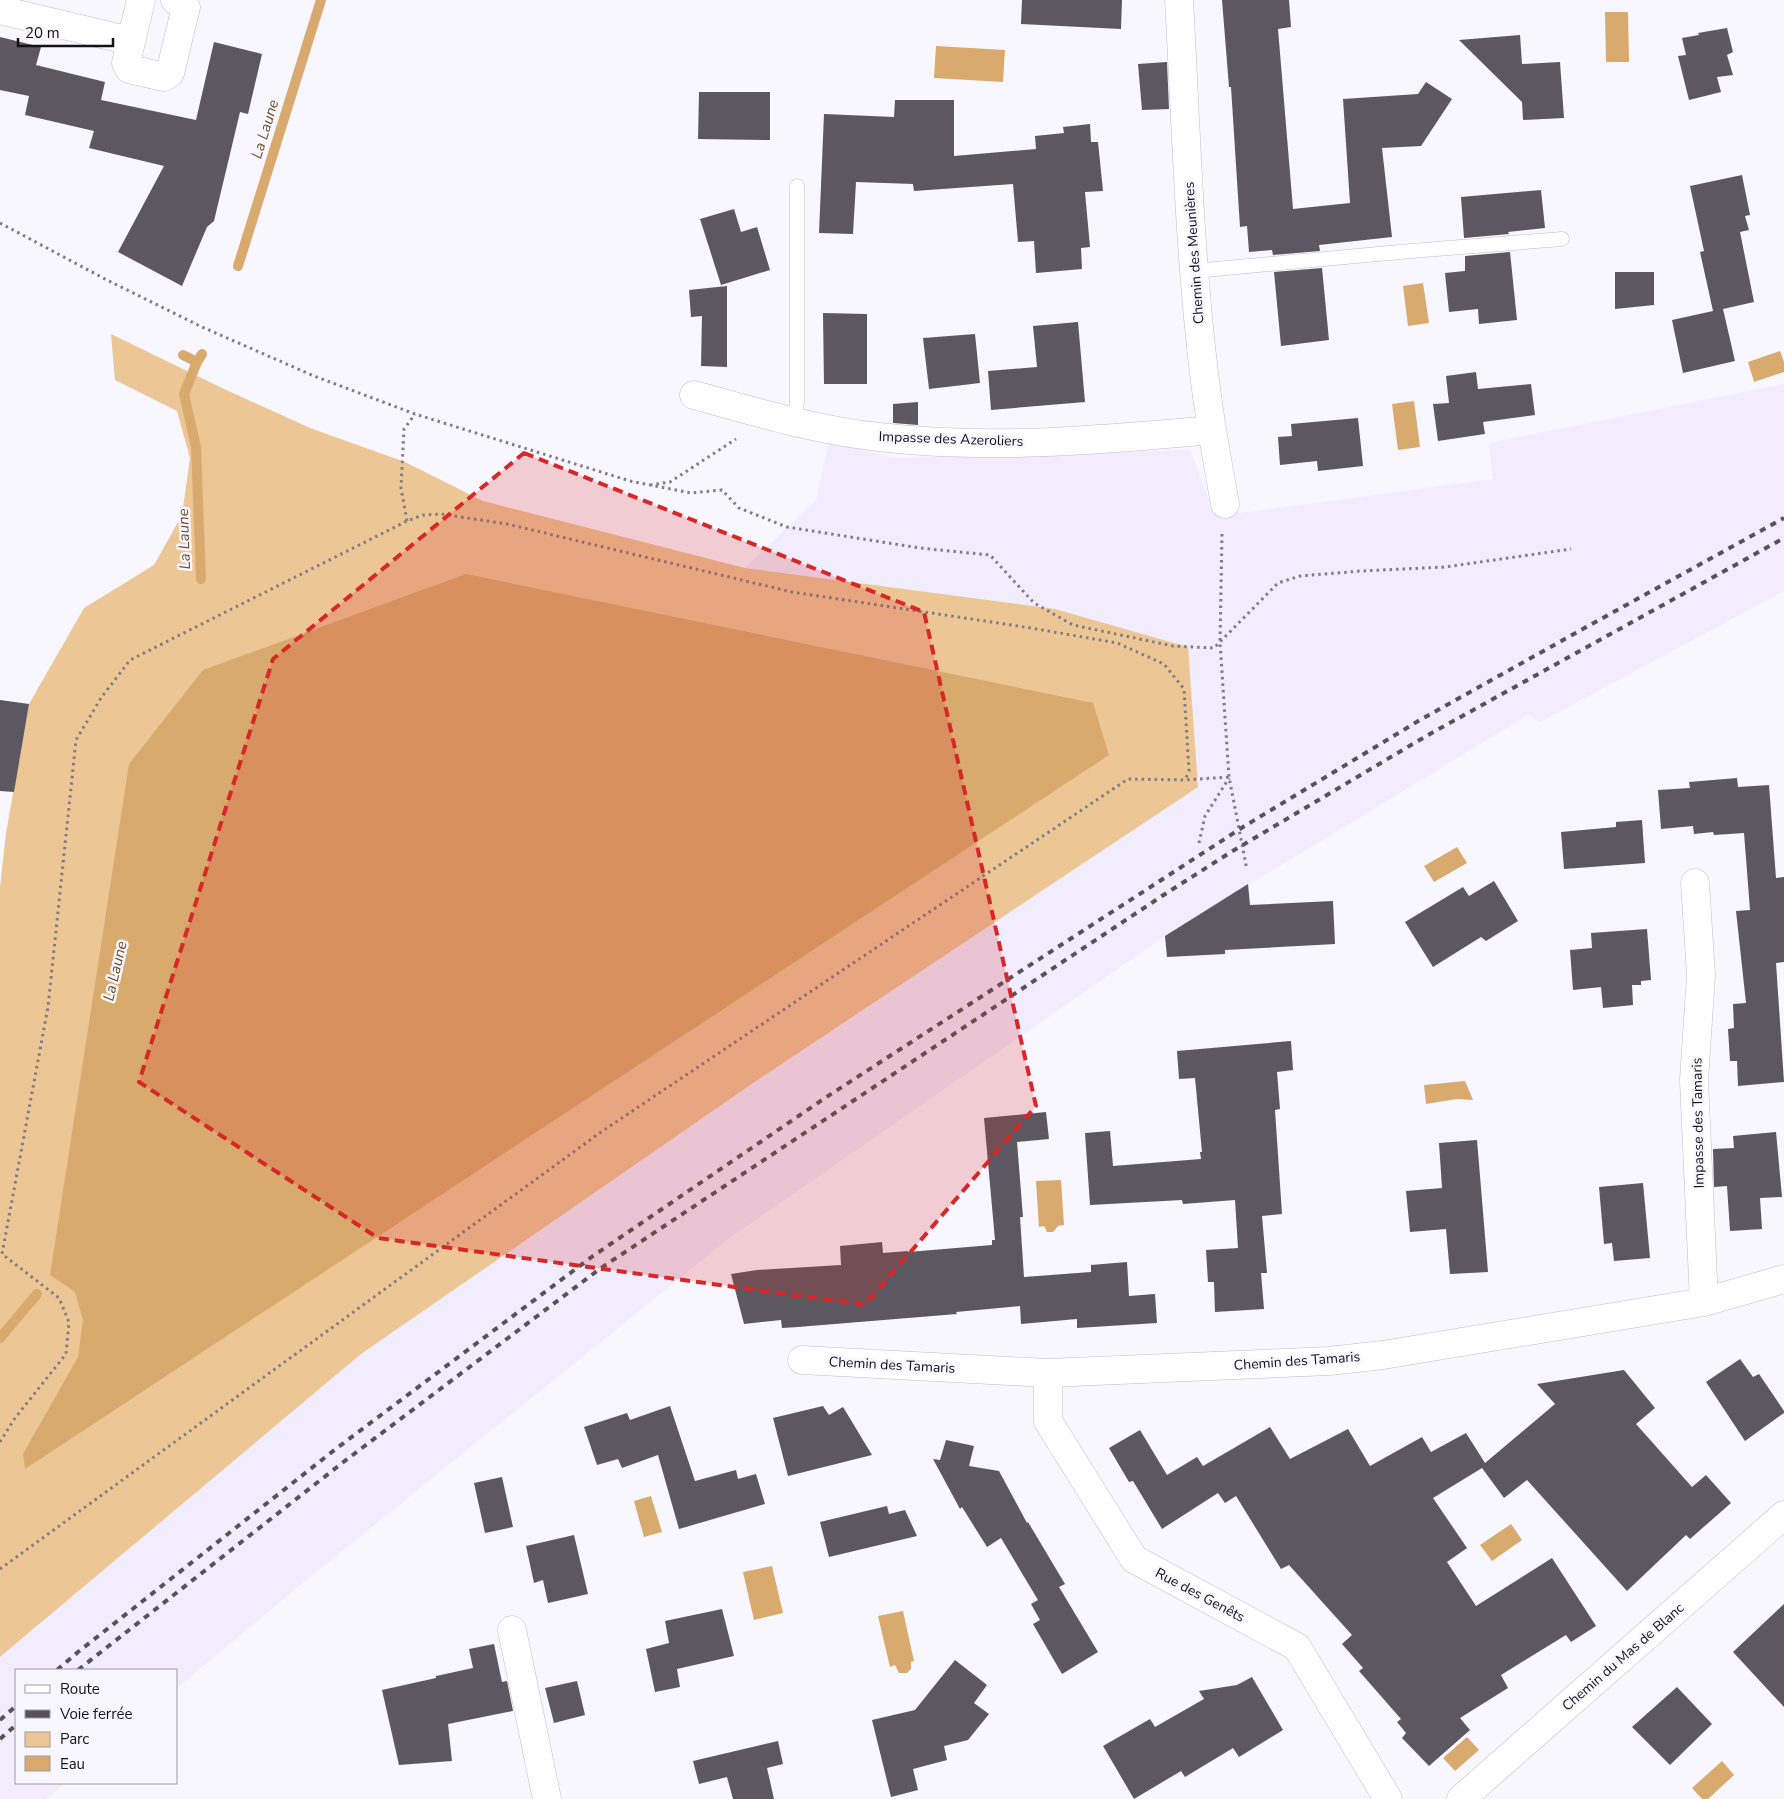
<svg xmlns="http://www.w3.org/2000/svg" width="1784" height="1799" font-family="'Nunito Sans',sans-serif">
  <rect width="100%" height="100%" fill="#f8f6fe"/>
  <!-- built -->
  <path fill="#f1ecfe" d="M1784,384V591L1540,722L1528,715L1165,936L727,1240L321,1568L176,1689V1670H16V1783H65L46,1799H0V1658L361,1354L759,1079L1188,647L1055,609L745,568L816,500L829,442L894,458L1190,450L1214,514L1249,512L1493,479L1489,443Z"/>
  <!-- green -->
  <path fill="#edc696" d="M111,334L222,388L310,428L405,462L483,501L745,568L1055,609L1188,647L1198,787L759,1079L361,1354L0,1657V887L6,833L29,704L84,608L154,565L182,515L190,458L177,411L115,380Z"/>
  <!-- water -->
  <path fill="#d9aa6d" d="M1605,12H1628L1629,62H1606Z
    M936,46L1005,50L1003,82L934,78Z
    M1423,283L1429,323L1408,326L1403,286Z
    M1780,351L1784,362V372L1754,382L1748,362Z
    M1414,401L1420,447L1398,450L1392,404Z
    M466,574L1093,703L1109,755L25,1469L23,1454L78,1357L83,1320L75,1292L50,1275L129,764L203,670Z
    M1457,847L1467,863L1434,882L1424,866Z
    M1465,1081L1473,1100L1457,1099L1426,1104L1424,1085Z
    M1061,1180L1064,1225L1058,1226L1053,1232H1047L1044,1226L1039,1227L1036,1181Z
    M651,1496L662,1532L644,1537L634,1501Z
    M1511,1524L1522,1540L1492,1561L1480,1545Z
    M772,1566L783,1613L754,1620L743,1572Z
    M903,1611L914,1661L911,1662V1669L907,1673H899L895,1665L890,1667L878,1616Z
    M1467,1737L1479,1750L1455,1771L1443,1758Z
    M1722,1761L1734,1775L1708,1799H1702L1692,1788Z"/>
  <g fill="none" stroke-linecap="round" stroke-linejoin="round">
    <!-- stream -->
    <path stroke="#d9aa6d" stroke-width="10" d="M238,266L321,0
      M183,355L197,362
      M201,579L196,447L184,394L197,362L202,354
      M0,1338L37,1294"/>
  </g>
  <!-- building -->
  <path fill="#5b5861" d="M1022,0H1122L1121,29L1021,24Z
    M1222,0H1289L1291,27L1278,29L1293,209L1350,203L1343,99L1418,94L1426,82L1452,99L1421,146L1382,148L1392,237L1319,245L1320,251L1273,255L1272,250L1249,252L1247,226L1240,227L1231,87H1229Z
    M1727,28L1733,52L1727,55L1733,75L1717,77L1721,92L1689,100L1678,56L1686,55L1682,38L1699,35L1698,33Z
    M1520,35L1522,64L1560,62L1564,118L1523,120L1522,102L1459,40Z
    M0,37L41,47L36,65L105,82L101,100L196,120L214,42L262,54L248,114L240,112L214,221L207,227L182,286L118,252L164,166L89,148L94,131L25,115L29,96L0,90Z
    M1167,62L1169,109L1142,110L1138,64Z
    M699,92H770V140L698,139Z
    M895,100H954V156L1036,149L1035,136L1064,133L1063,127L1090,124L1091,142H1098L1103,191L1085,192L1090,247L1081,248L1082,269L1036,273L1034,241L1018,242L1013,184L914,191L913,184L856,182L853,234L819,233L824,114L894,117Z
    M1742,175L1750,215L1745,216L1749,230L1740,232L1754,302L1723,309L1735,361L1683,373L1672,320L1713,311L1700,252L1704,251L1690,186Z
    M1541,190L1545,228L1508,232L1509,234L1464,238L1461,197Z
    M734,209L741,232L757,227L770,270L721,285L700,219Z
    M1510,252L1517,320L1479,324L1478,309L1449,312L1445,273L1465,271V256Z
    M1322,268L1329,340L1281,346L1274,272Z
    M1615,272H1654V305L1615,309Z
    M727,286V367L701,366L702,316L691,317L689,290Z
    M823,313L867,314V384H824Z
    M1078,322L1085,402L991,410L988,371L1037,367L1033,326Z
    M975,334L980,383L929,389L923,338Z
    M1476,372L1478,389L1531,384L1535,415L1483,422L1485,434L1438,441L1433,404L1449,403L1446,376Z
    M918,402V425L893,423V404Z
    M1358,418L1363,466L1318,471L1317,461L1280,465L1278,437L1292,436L1291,424Z
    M0,700L29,704L14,792L0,791Z
    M1737,778L1738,787L1769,785L1776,878L1784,877V962L1776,963L1784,1082L1738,1086L1737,1061H1730L1728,1029L1734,1028L1733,1004L1746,1003L1736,911L1750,910L1744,833L1714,835L1713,832L1694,834L1693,826L1661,829L1658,790L1690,788L1689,782Z
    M1642,820L1645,863L1564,869L1561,832L1616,827V822Z
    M1494,881L1518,921L1486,941L1481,937L1433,967L1405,922L1463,887L1469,896Z
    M1248,884L1250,905L1333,901L1335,944L1225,950V954L1167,957L1165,936Z
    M1647,929L1651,980L1641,981V985H1632L1633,1005L1603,1008L1601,987L1573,990L1570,950L1592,948L1591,933Z
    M1291,1041L1293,1070L1277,1072L1280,1109L1275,1110L1282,1214L1262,1216L1267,1273H1261L1264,1309L1215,1312L1214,1282H1208L1206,1250L1238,1248L1235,1200L1183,1204L1182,1200L1090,1205L1085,1133L1110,1131L1113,1166L1201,1159L1200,1152H1202L1195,1078L1179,1079L1177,1051Z
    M1046,1112L1049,1139L1017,1142L1023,1217H1020L1024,1277L1091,1272V1265L1127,1262L1129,1296L1155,1294L1157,1323L1077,1328V1319L1021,1324L1020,1306L956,1312L957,1314L798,1327L782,1328L781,1320L744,1324L731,1274L757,1270L841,1265L840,1246L882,1242L883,1253L908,1251V1252L992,1245V1240H995L984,1118Z
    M1776,1132L1782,1197L1760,1198L1762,1229L1730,1231L1727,1186L1714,1187L1713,1149L1734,1148L1733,1136Z
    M1477,1140L1488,1272L1450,1274L1446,1229L1410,1232L1406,1191L1442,1188L1439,1143Z
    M1643,1183L1650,1258L1614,1261L1612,1243L1604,1244L1599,1187Z
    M1740,1359L1753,1377L1759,1374L1784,1411V1413L1745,1441L1706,1382Z
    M1624,1370L1655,1408L1636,1424L1692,1487L1706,1475L1731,1503L1690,1539L1686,1535L1627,1591L1527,1480L1504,1498L1482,1468L1433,1498L1467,1548L1447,1562L1476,1606L1552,1558L1596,1626L1571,1642L1566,1635L1501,1675L1508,1688L1460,1718L1470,1730L1429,1766L1402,1738L1406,1733L1397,1722L1401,1719L1359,1671L1363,1668L1342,1644L1352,1635L1289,1565L1281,1569L1236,1496L1225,1503L1218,1493L1162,1529L1133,1481L1129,1482L1109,1448L1140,1430L1167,1475L1197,1457L1203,1466L1270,1427L1290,1459L1348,1429L1370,1466L1422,1437L1431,1452L1466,1433L1485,1463L1555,1404L1537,1384Z
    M670,1406L695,1481L736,1470L738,1479L756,1474L765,1504L679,1529L658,1455L622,1468L618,1459L597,1465L584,1427L627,1413L630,1420Z
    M823,1406L829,1415L843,1407L872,1455L788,1476L773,1418Z
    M946,1440L974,1446L969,1466L999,1471L1027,1523L1028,1522L1065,1584L1059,1587L1098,1652L1062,1674L1033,1624L1040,1620L1031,1604L1038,1600L1001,1538L987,1547L962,1507L960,1509L933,1459L940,1460Z
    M502,1477L513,1527L485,1533L474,1483Z
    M887,1506L889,1514L905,1510L917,1536L829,1557L820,1522Z
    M574,1535L588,1594L548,1603L543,1580L534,1583L526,1546Z
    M1784,1604V1707L1733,1652Z
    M722,1609L734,1656L677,1669L680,1687L655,1692L646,1649L669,1643L665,1621Z
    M494,1644L502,1682L507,1681L513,1711L448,1724L452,1761L399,1765L382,1690L436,1678V1676L473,1668L469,1649Z
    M955,1660L987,1685L974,1703L989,1714L968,1740L944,1746L947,1760L913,1769L918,1790L891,1797L872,1720L915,1710Z
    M1252,1677L1283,1730L1239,1757L1233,1748L1185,1777L1181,1771L1134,1799L1103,1746L1150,1719L1155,1727L1204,1699L1199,1691L1237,1685Z
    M577,1681L585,1715L554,1723L545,1688Z
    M1677,1687L1712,1724L1670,1765L1632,1727Z
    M778,1741L783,1764L767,1768L774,1799H733L727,1777L699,1784L693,1761Z"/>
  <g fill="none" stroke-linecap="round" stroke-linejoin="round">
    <defs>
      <path id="service" d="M1194,271L1411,251L1562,239
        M795,422L797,401V186"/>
      <path id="minor" d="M141,0L126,63L129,69L164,77L170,73L186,7L183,2L175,0
        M1179,0C1186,124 1189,250 1204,373C1209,417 1217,460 1225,504
        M0,10L131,41
        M694,395C755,412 816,430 879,437C988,450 1102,440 1212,430
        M1695,883L1701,975L1694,1080L1704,1302
        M802,1360L1048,1373L1329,1361L1383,1355L1704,1302L1784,1279
        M1048,1373V1421L1134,1559L1297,1647L1388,1799
        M512,1630L547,1799
        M1461,1799L1784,1515"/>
    </defs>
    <!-- service casing -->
    <use href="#service" stroke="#c0bdc7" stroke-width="15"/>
    <!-- minor casing -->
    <use href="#minor" stroke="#c0bdc7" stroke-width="29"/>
    <!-- path -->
    <path stroke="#7f7d83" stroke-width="3" stroke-dasharray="2.5 4" stroke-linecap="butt" d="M0,223L105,279L202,327L314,376L415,414L630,481L691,493L722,490L739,508L787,527L920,548L990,555L1034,603L1073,625L1173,646L1214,648L1278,583L1300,576L1361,571L1445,567L1571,549
      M650,485L670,482L736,439
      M407,521L401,488L404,429L415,414
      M1222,534L1220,642L1229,777L1247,870
      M1199,843L1205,816L1229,778
      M0,1442L15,1418L66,1354L69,1322L59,1298L2,1254L48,1007L76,740L101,698L130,660L407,521L423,515L441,514L507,524L792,592L1031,628L1117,643L1164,664L1184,689L1189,771L1185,780
      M0,1569L601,1132L1128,779L1185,780L1229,777"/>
    <!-- service -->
    <use href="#service" stroke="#fff" stroke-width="14"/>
    <!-- minor -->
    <use href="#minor" stroke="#fff" stroke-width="28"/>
    <!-- rail -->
    <path stroke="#565459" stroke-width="4" stroke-dasharray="6 6" stroke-linecap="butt" d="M57,1670L78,1652L337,1448L593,1256L825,1098L1243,827L1420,720L1581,630L1784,518
      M78,1670L346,1460L601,1268L1162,896L1231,852L1428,735L1784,538
      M0,1720L16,1706
      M0,1739L16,1725"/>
  </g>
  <!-- marked area -->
  <path fill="#d62828" fill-opacity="0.2" stroke="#d62828" stroke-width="4" stroke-dasharray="10 6" stroke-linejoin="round" d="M524,453L924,612L1036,1106L865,1305L378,1238L139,1082L273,659Z"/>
  <g text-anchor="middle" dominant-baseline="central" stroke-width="5" stroke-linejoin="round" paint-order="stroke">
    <!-- street labels -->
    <g font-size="14" fill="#141216" stroke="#f8f6fe">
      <text transform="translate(1194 253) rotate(-94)">Chemin des Meunières</text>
      <text transform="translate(951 439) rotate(2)">Impasse des Azeroliers</text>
      <text transform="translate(1698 1123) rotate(-91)">Impasse des Tamaris</text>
      <text transform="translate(1297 1361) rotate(-4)">Chemin des Tamaris</text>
      <text transform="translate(892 1365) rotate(3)">Chemin des Tamaris</text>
      <text transform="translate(1200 1595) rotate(28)">Rue des Genêts</text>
      <text transform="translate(1623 1657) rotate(-41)">Chemin du Mas de Blanc</text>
    </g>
    <!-- water labels -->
    <g font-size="15" font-style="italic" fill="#6d4d1f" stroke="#f8f6fe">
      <text transform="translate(265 129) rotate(-73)">La Laune</text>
      <text transform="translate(184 539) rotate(-92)">La Laune</text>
      <text transform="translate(115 971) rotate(-77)">La Laune</text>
    </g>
  </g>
  <!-- legend -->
  <rect x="15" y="1669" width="162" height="115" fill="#f8f6fe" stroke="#9d9ba1"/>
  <rect x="25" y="1685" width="25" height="8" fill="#ffffff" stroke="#9d9ba1"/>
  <text x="60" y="1694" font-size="15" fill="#141216">Route</text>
  <rect x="25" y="1710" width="25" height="8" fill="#565459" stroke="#9d9ba1"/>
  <text x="60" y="1719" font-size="15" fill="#141216">Voie ferrée</text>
  <rect x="25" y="1732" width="25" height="15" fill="#edc696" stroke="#9d9ba1"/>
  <text x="60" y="1744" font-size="15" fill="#141216">Parc</text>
  <rect x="25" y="1756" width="25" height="15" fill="#d9aa6d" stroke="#9d9ba1"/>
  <text x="60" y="1769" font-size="15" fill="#141216">Eau</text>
  <!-- scale -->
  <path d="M18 38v8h95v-8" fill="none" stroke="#141216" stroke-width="2.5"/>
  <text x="25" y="38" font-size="15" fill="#141216" stroke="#f8f6fe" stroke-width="4" paint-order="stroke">20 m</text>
</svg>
